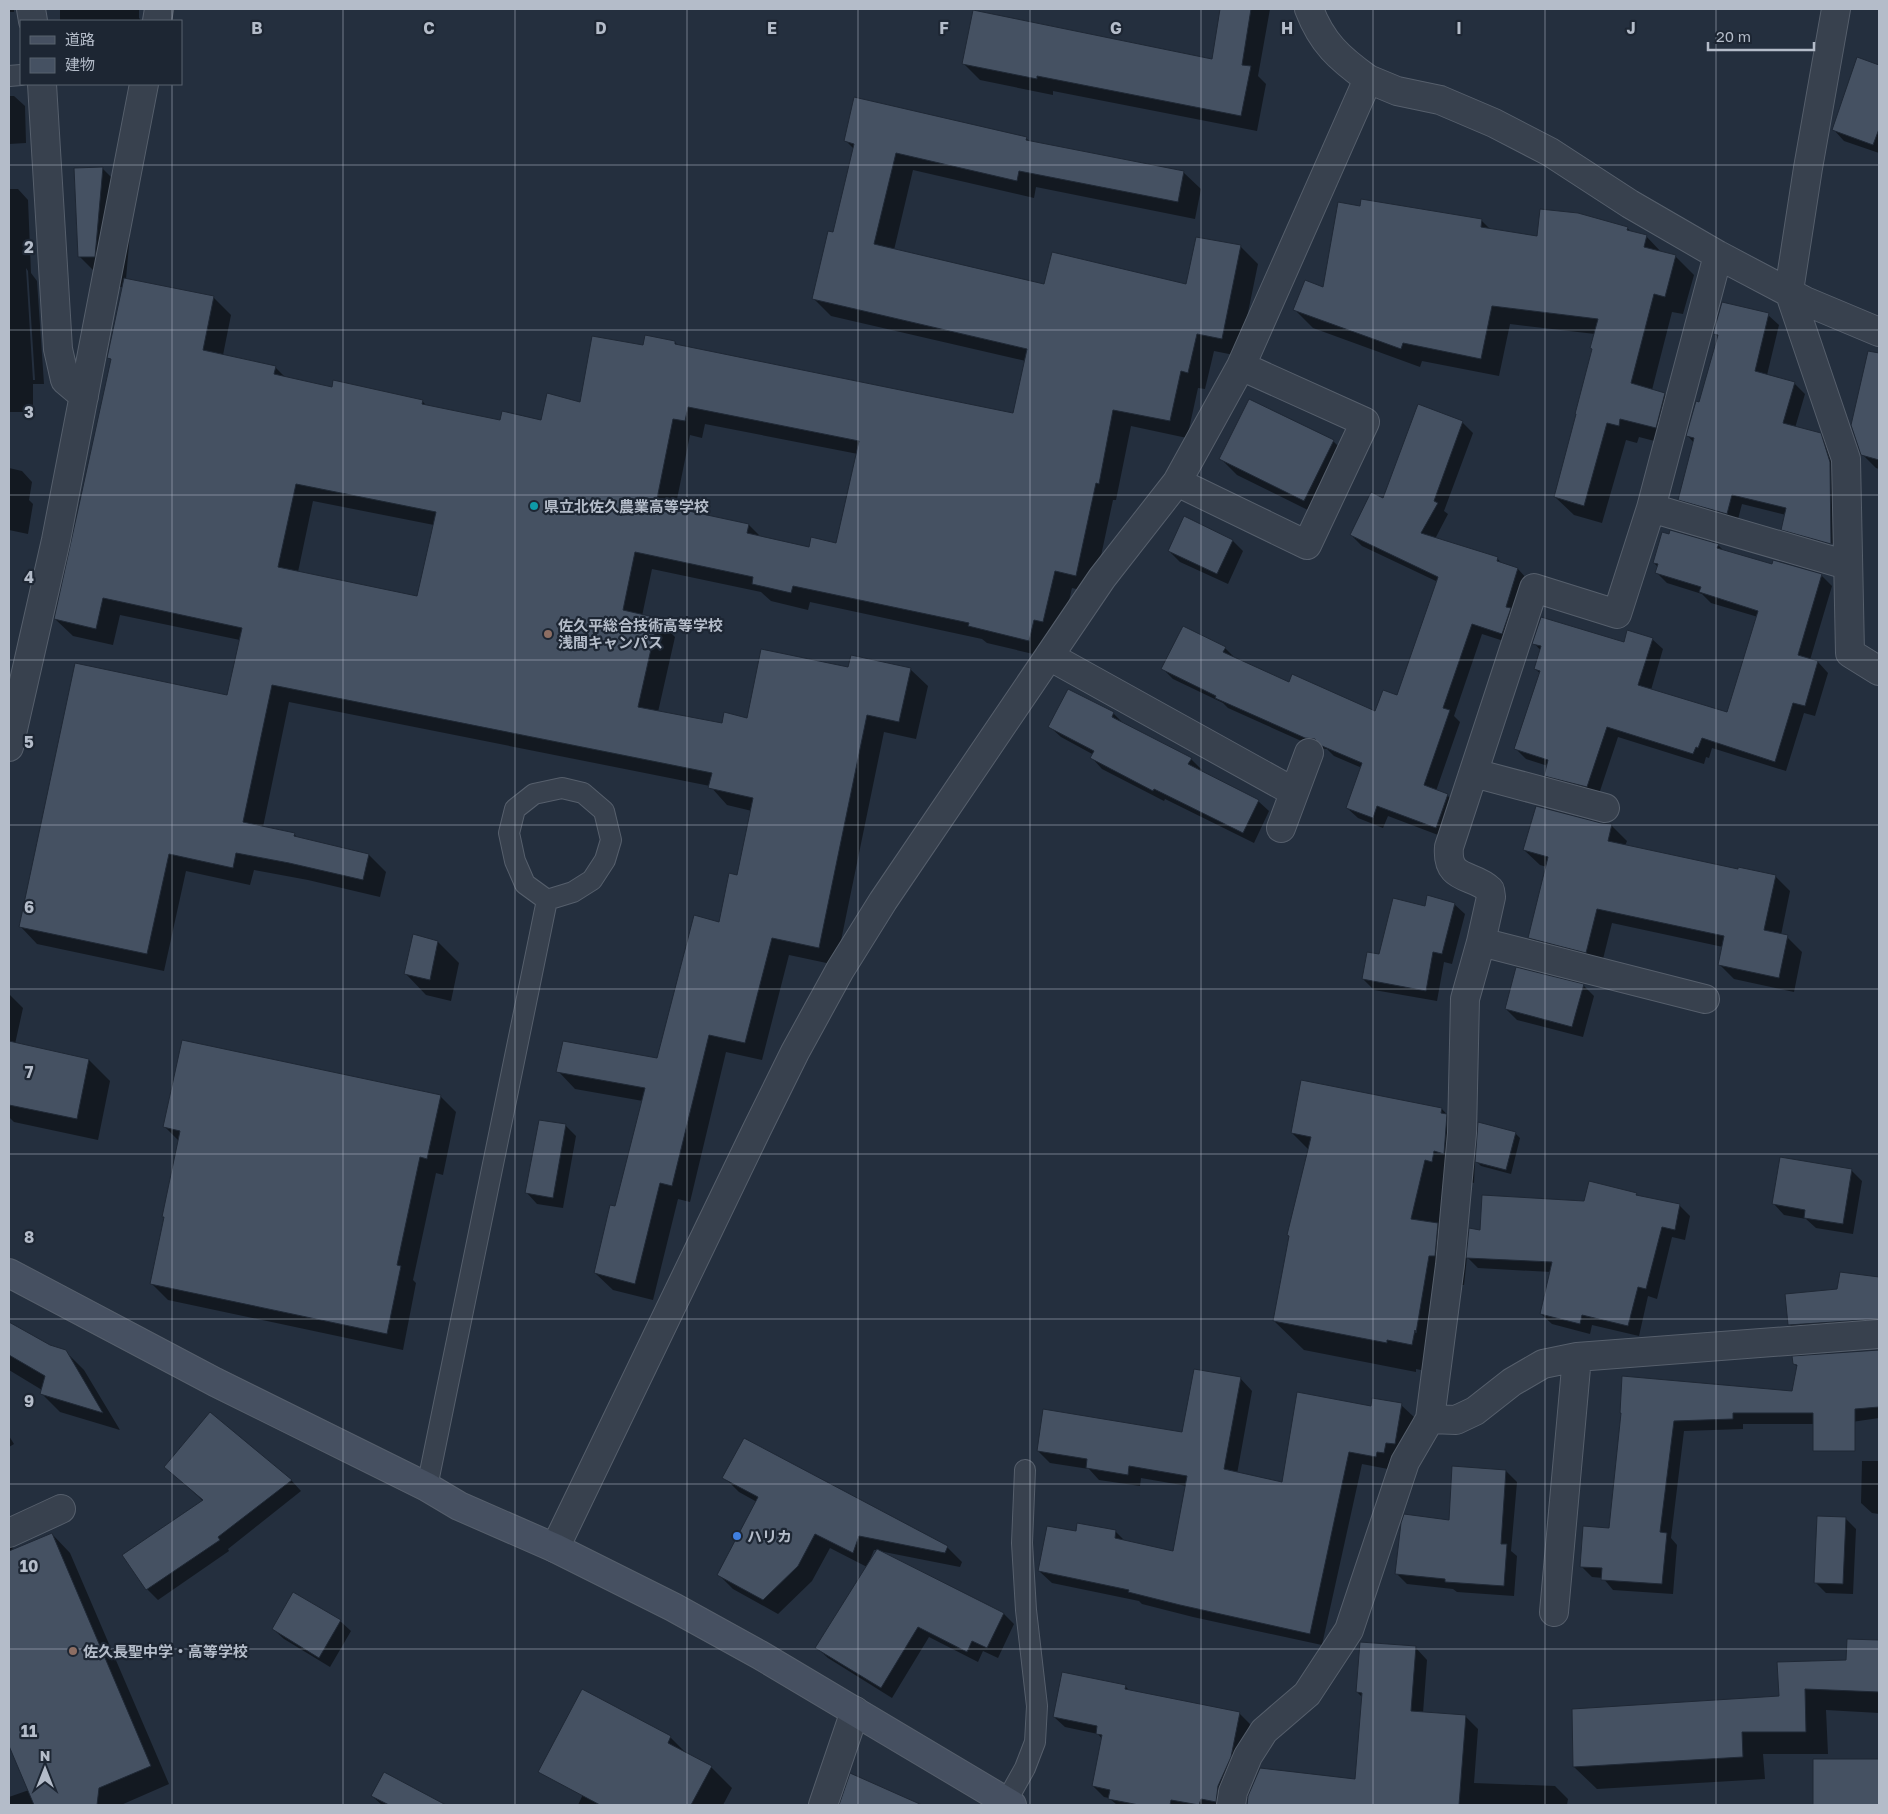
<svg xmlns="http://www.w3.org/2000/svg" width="1888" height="1814" font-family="'Golos Text','Noto Sans JP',sans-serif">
  <rect width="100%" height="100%" fill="#242f3e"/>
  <!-- shadow -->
  <path fill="#0007" fill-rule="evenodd" d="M9,9H14V12H9Z
    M60,9H139V18L142,21H60Z
    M1221,9H1270L1258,76L1266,84L1257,131L1053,91V95L980,80L964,64L1213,60Z
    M1858,59L1879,66V153L1844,141L1834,130Z
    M9,96H14L25,106L26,143L9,144Z
    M1026,138L1030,142L1183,172L1201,189L1195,219L1036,187L1034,198L913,170L894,250L1045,285L1187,286L1240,246L1258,264L1239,356L1214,351L1205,389L1198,388L1187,438L1131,426L1116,500H1113L1093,593L1072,588L1060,639L1046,657L987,643L982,639L810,602L808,610L771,601L761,592L652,569L642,616L657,619L675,637L658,712L723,725L748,719L849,668L910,669L928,686L916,739L884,732L836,965L789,955L762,1060L726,1052L690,1202L678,1199L653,1300L613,1290L595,1273L616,1208L643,1101L575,1089L558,1071L658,1059L720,923L738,877L752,811L727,805L710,786L289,702L263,827L294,834L299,839L369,855L386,872L380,897L308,880L254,870L250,885L186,871L164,971L37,944L20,926L228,697L240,640L120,615L113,645L73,636L55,619L112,361L108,357L123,287H110L79,256L103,169L133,199L126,279L214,298L231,315L223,355L275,367L286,378L333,389L423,402L428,407L501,421L542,422L581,403L644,347L675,342L678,346L1014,415L1026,361L831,316L814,299L834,233L854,149L846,141ZM705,424L858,454L837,544L810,548L761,537L749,525L675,509L690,435L702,438ZM313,501L434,525L418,597L298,572Z
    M9,189H18L28,200L31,273L37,281L44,384H33V412H9ZM26,268L28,271L35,380H33Z
    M1481,220L1490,229L1538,237L1627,228L1633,233L1646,236L1662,253L1675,256L1694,275L1683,314L1672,312L1652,390L1665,394L1683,412L1674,446L1639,437L1637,443L1626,440L1602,523L1574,515L1555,497L1593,350L1595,334L1510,324L1499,376L1422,361L1420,367L1313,328L1295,310L1324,289Z
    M1768,315L1779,325L1767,375L1794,383L1805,394L1795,428L1820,434L1831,445L1840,473L1841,553L1793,539L1782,529L1786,515L1742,504L1737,523L1690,510L1680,499L1694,443L1688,436L1700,403L1719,338L1715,334ZM1793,532L1837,545V547L1793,534Z
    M1867,360L1879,363V469L1876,468L1862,454Z
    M1462,422L1473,433L1444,511L1448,514L1435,539L1497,558L1503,565L1518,569L1528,580L1513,644L1482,634L1454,716L1460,722L1436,791L1448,796L1458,806L1446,838L1388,816L1383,828L1358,818L1347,808L1362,768L1334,756L1327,749L1317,748L1228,708L1223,703L1173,679L1163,669L1225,648L1236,659L1289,684L1376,713L1398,697L1438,582L1362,546L1351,535L1384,500Z
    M1333,441L1349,457L1320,516L1237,475L1221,459Z
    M9,468L22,471L32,482L29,500L33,504L28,534L9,530Z
    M1185,518L1233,541L1243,551L1228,584L1180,562L1169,551Z
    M1718,545L1725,552L1773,566L1821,575L1832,586L1810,660L1818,662L1828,673L1815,716L1804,713L1786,771L1712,748L1709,758L1706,757L1704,764L1618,737L1598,797L1556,786L1545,775L1548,766L1526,759L1515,748L1541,674L1535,669L1541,651L1534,643H1625L1652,639L1663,649L1651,690L1728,714L1758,617L1711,603L1702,594L1667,583L1657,573L1658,567L1654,563Z
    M1113,713L1124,724L1191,759L1202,770L1201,772L1258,801L1269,811L1254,843L1165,799L1164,801L1102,769L1092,758L1094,755L1061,737L1050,727Z
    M1601,824L1612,826L1627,841L1625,846L1739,870L1775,876L1790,891L1781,935L1787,937L1802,952L1794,992L1734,979L1719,964L1723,947L1612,923L1601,967L1545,953L1530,938L1547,867L1540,865L1524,850Z
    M1454,904L1465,914L1452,964L1444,962L1437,1001L1374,990L1363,979L1379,956L1426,908Z
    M438,942L459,963L451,1001L426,995L405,973Z
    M1583,985L1594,996L1583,1037L1517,1020L1506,1009Z
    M9,994L23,1008L15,1044L89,1060L110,1081L98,1140L14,1122L9,1117Z
    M440,1096L456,1112L443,1175L436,1173L413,1280L416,1283L403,1350L168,1300L152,1284L165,1218L163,1216L179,1141L164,1126Z
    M1442,1109L1477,1147L1515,1133L1520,1138L1511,1174L1481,1166L1475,1160L1474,1183L1463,1180L1444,1231L1468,1255L1481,1232L1585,1203L1636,1194L1638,1196L1680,1206L1690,1216L1685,1240L1672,1237L1657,1299L1648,1296L1639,1336L1592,1325L1590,1334L1552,1324L1541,1314L1551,1272L1478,1268L1467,1257L1464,1285H1458L1441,1374L1416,1369V1372L1304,1350L1274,1321L1290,1237L1288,1235L1309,1150L1292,1133Z
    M540,1121L566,1126L576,1136L563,1208L537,1204L527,1193Z
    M1851,1170L1862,1181L1853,1234L1816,1228L1806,1219L1784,1215L1774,1204Z
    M1841,1273L1879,1278V1325L1796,1331L1790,1325L1839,1290Z
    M9,1323L49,1346L65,1351L84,1370L120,1430L60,1412L41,1393L42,1390L9,1370Z
    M1879,1351V1418L1838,1424H1743V1429L1684,1431L1671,1538L1677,1545L1673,1594L1613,1590L1603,1578L1592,1577L1581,1566L1610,1530L1623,1414L1793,1392L1797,1367L1794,1363L1793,1357Z
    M1240,1378L1252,1391L1237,1474L1283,1483L1372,1407L1401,1405L1414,1417L1407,1456L1396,1465L1389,1463L1388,1469L1362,1464L1322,1645L1193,1617L1142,1604L1139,1601L1052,1583L1039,1571L1115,1531L1126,1542L1174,1552L1187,1486L1141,1478L1140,1486L1099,1480L1089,1469L1050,1463L1038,1451L1183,1433Z
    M9,1436L14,1444L9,1447Z
    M1862,1461H1879V1514L1872,1513L1861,1503Z
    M166,1467L291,1480L301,1491L228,1549L229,1551L158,1600L147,1589L123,1555L203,1501Z
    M1506,1471L1517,1482L1511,1551L1517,1556L1514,1596L1457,1592L1453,1589L1407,1584L1396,1573L1450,1521Z
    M724,1477L947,1547L962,1562L960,1567L879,1551L1004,1614L1014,1624L998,1658L983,1651L978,1662L929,1637L892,1698L828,1658L817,1648L867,1567L830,1548L812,1581L778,1614L733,1589L719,1575L757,1502L739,1492ZM874,1550H877L871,1560H870Z
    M1845,1518L1856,1529L1853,1594L1826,1593L1815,1582Z
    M52,1534L70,1553L169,1784L121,1805H9V1797L29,1790L9,1743V1539L13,1546L12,1551Z
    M340,1621L351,1631L330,1667L284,1639L273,1629Z
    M1848,1640L1879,1642V1713L1826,1710L1828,1754H1763L1765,1779L1597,1789L1574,1767L1780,1697L1848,1662Z
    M1415,1647L1427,1660L1423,1713L1465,1716L1478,1729L1474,1783L1555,1786L1568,1799L1567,1805H1248L1249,1797L1356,1780L1363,1698L1357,1692Z
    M1125,1686L1130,1691L1239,1713L1250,1724L1241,1768L1227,1805H1117L1109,1798L1104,1797L1093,1786L1102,1739L1098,1734L1065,1727L1054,1717Z
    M622,1712L670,1737L688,1755L711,1767L732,1788L723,1805H578Z
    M1814,1761H1879V1805H1815Z
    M384,1773L443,1805H382L372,1796Z
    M851,1775L907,1800L917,1805H841Z"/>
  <!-- building -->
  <path fill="#455162" stroke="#1f2835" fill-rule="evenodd" d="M1220,9H1251L1242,65L1251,66L1241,116L1037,76V79L962,64L973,10L1212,59Z
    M1857,57L1879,65V129L1873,145L1832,130Z
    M854,97L1027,137L1026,140L1184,171L1178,202L1019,171L1017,181L896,153L874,244L1044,284L1052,252L1186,284L1196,237L1241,245L1222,339L1197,334L1188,373L1181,371L1170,421L1113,410L1099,484L1096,483L1076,576L1055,571L1043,622L1034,620L1029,641L968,626L969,623L793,586L791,593L752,584L753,577L635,552L623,610L658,618L638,707L722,723L724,712L747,718L761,649L848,667L851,655L911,668L899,722L867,715L819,948L772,938L745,1043L709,1035L672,1186L660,1183L635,1284L594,1273L610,1205L615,1206L645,1088L556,1072L563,1041L657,1058L694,915L719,922L729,873L737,875L753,798L708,788L712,773L272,685L243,822L295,833L294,836L369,854L363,880L289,863L236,853L233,868L169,854L147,954L19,927L75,663L227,695L242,628L103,598L96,629L54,619L111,359L107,358L124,278L214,296L203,350L276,366L274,374L332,387L333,380L423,400L422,404L500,420L502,411L541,420L547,393L580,402L592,336L643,345L645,335L675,341V344L1013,413L1027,349L812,299L828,231L833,232L854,144L844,141ZM688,407L859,441L836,543L811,537L809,547L747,533L749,524L656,504L673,419L685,421ZM296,484L436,512L417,596L278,567Z
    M103,167L95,257H78L74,168Z
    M1361,199L1482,219L1481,227L1537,236L1540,209L1578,213L1628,227L1627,230L1647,235L1644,247L1676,255L1665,297L1654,294L1631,383L1665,393L1656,428L1620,419L1619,426L1607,423L1584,506L1554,497L1576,414H1575L1592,349L1590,348L1598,319L1492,306L1481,359L1403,343L1401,349L1293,310L1305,280L1323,287L1338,202L1360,206Z
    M1722,302L1769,313L1755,371L1795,382L1783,423L1821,433L1830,462L1831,544L1781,530L1786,508L1732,495L1727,514L1678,500L1694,438L1686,436L1696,401L1699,402L1718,335L1713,334Z
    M1868,351L1879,353V460L1861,455L1851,425Z
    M1249,399L1334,440L1304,501L1219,459Z
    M1418,404L1463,421L1434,501L1438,503L1421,533L1498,557L1497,561L1518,568L1506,607L1511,608L1502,634L1472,624L1443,708L1450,710L1424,785L1448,794L1436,828L1377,806L1373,818L1346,808L1362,763L1322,746L1315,739L1305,738L1215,698L1216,696L1161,669L1183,626L1226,647L1223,652L1289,682L1292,674L1375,711L1383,690L1397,695L1438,577L1350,535L1371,492L1383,498Z
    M1184,516L1233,540L1217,574L1168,551Z
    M1670,530L1719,544L1717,548L1772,564L1773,560L1822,574L1798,655L1818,661L1805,706L1793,703L1775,762L1702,738L1698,748L1696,747L1693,754L1607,727L1587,787L1544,776L1548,760L1514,749L1540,671L1534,669L1541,646L1532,644L1541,617L1624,642L1627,630L1653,638L1638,685L1727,712L1758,611L1699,592L1701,587L1655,573L1658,564L1653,563L1662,532L1669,534Z
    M1068,689L1114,712L1112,717L1192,758L1188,764L1259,800L1243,833L1154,789L1153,791L1090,758L1094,751L1048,727Z
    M1536,806L1601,823L1612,824L1608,841L1738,869V867L1776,875L1764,930L1788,935L1779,978L1718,965L1724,936L1597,909L1586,953L1528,938L1548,857L1523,850Z
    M1427,895L1455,903L1442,954L1433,952L1426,991L1362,979L1367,952L1379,954L1393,898L1425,906Z
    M413,934L438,941L430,980L404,974Z
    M1516,967L1584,984L1572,1027L1505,1009Z
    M182,1040L441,1095L427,1159L420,1157L397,1265L401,1266L387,1334L150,1284L164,1217H162L180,1131L163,1127Z
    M9,1041L89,1059L77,1119L9,1105Z
    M1301,1080L1442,1108L1441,1113L1447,1114L1444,1154L1434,1151L1432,1162L1425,1160L1411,1219L1438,1223L1435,1256H1429L1416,1333L1415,1330L1412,1345L1387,1340V1343L1273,1321L1289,1236L1287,1235L1311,1137L1291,1133Z
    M539,1120L566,1124L553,1198L525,1193Z
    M1478,1122L1516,1132L1506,1170L1475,1162Z
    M1780,1157L1852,1169L1843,1224L1804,1218L1805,1210L1772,1204Z
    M1589,1181L1637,1193L1636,1195L1680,1204L1675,1230L1662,1227L1646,1289L1638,1287L1628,1326L1582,1315L1580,1324L1540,1314L1552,1262L1466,1258L1469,1228L1480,1230L1482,1195L1584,1201Z
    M1840,1272L1879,1277V1319L1788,1325L1785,1294L1837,1289Z
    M9,1322L50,1345L66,1350L103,1413L40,1394L45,1376L9,1355Z
    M1879,1350V1407L1855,1409V1451H1813V1413H1733V1419L1674,1421L1660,1532L1667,1533L1662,1584L1601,1580L1602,1568L1580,1567L1583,1526L1609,1528L1621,1413H1620L1622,1376L1792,1391L1797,1365L1793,1364L1792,1356Z
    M1194,1369L1241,1377L1224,1469L1282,1482L1297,1392L1371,1406L1372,1398L1402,1403L1395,1444L1386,1443L1384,1453L1377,1452L1376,1457L1349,1452L1310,1634L1180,1605L1128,1592L1129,1590L1038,1571L1047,1526L1076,1531L1077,1523L1116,1530L1115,1538L1173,1551L1187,1476L1129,1466L1128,1475L1086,1468L1087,1459L1037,1451L1043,1409L1182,1432Z
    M210,1412L292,1480L218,1537L220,1540L146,1590L122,1555L203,1500L164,1467Z
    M744,1438L948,1546L945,1553L859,1536L853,1553L815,1534L798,1566L763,1600L717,1575L758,1497L722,1478Z
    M1452,1466L1506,1470L1501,1544H1507L1504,1586L1445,1582V1579L1395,1574L1401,1523L1404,1514L1449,1520Z
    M1817,1516L1846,1517L1843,1584L1814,1583Z
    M52,1533L151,1766L99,1788L97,1805H34L9,1746V1551Z
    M877,1549L1004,1613L987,1648L972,1641L967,1652L918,1627L881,1688L815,1648Z
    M293,1592L341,1620L319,1658L272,1629Z
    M1847,1639L1879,1640V1692L1805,1689L1806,1732H1742L1743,1757L1573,1767L1572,1709L1779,1696L1777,1662L1846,1660Z
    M1360,1642L1416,1646L1411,1711L1466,1715L1459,1805H1247L1248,1796L1260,1768L1355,1779L1362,1693L1356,1692Z
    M1062,1672L1126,1685L1125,1689L1240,1712L1231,1757L1218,1786L1216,1802L1201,1799L1199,1805L1171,1800L1170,1805H1139L1108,1799L1110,1790L1092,1786L1102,1735L1096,1734L1097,1726L1053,1717Z
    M582,1689L671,1736L668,1743L712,1766L691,1805H600L538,1772Z
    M1813,1759H1879V1805H1813Z
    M384,1772L446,1805H389L371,1796Z
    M850,1773L922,1805H839Z"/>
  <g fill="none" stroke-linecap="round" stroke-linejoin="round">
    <defs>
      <path id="lane" d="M9,76L21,75
        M427,1487L547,900L525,884L515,861L509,833L515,809L534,794L562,788L583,793L604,811L611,840L605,860L592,880L573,892L547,900
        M1006,1802L1025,1768L1035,1742L1037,1706L1026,1610L1022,1543L1025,1470"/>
      <path id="street" d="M31,9L33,21
        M1836,9L1808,168L1789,291L1846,459L1850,653L1879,671
        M157,21L159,9
        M1368,79L1397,91L1440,100L1494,123L1550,152L1630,204L1718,255L1805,301L1879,332
        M42,84L58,349L65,380L84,396
        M1177,482L1307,545L1365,422L1241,366
        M1651,508L1847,565
        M1049,656L1294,792
        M9,747L56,540L144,84
        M1474,773L1605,808
        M1281,828L1309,753
        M1481,942L1705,999
        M1430,1419L1456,1420L1475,1411L1512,1382L1543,1364L1577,1357L1879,1334
        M9,1533L61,1509
        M555,1548L757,1129L795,1052L840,970L883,901L1102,578L1177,482L1241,366L1368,79C1339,58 1322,43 1309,9
        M1554,1612L1577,1357
        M823,1805L855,1711
        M1231,1805L1233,1792L1248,1756L1264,1731L1307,1694L1349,1630L1405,1462L1430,1419L1450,1265L1462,1133L1465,999L1481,942L1491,897L1490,890C1473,873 1446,882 1449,847L1534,588L1617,614L1651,508L1718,255"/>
      <path id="secondary" d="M9,1273L215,1382L427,1487L459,1506L555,1548L673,1607L760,1655L1012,1805"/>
    </defs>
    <!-- lane casing -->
    <use href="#lane" stroke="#565f6c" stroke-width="22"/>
    <!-- street casing -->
    <use href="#street" stroke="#565f6c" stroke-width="30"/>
    <!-- secondary casing -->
    <use href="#secondary" stroke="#565f6c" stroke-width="30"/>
    <!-- lane -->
    <use href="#lane" stroke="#38414e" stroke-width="20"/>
    <!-- street -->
    <use href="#street" stroke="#38414e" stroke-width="28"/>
    <!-- secondary -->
    <use href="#secondary" stroke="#465061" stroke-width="28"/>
  </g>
  <!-- grid -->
  <path fill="none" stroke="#b4bcc9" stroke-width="1" stroke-opacity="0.55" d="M172,9V21M343,9V1805M515,9V1805M687,9V1805M858,9V1805M1030,9V1805M1201,9V1805M1373,9V1805M1545,9V1805M1716,9V1805M172,84V1805M9,165H1879M9,330H1879M9,495H1879M9,660H1879M9,825H1879M9,989H1879M9,1154H1879M9,1319H1879M9,1484H1879M9,1649H1879"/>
  <!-- markers -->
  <circle fill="#0f9aa8" stroke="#1d2633" stroke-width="2" cx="534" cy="506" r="5"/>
  <g fill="#8d6e63" stroke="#1d2633" stroke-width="2">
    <circle cx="548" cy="634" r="5"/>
    <circle cx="73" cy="1651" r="5"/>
  </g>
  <circle fill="#3f7fe0" stroke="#1d2633" stroke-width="2" cx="737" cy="1536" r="5"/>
  <g text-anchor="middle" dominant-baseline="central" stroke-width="4.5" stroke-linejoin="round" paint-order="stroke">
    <!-- poi labels -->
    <g font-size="15" font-weight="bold" fill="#b4bcc9" stroke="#1d2633" text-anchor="start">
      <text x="544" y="506">県立北佐久農業高等学校</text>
      <text x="558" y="625">佐久平総合技術高等学校<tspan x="558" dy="17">浅間キャンパス</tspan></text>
      <text x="747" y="1536">ハリカ</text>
      <text x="83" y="1651">佐久長聖中学・高等学校</text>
    </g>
  </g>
  <g font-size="16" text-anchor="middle" font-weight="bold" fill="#b4bcc9" stroke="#1d2633" stroke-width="4.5" stroke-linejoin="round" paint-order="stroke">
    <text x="257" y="34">B</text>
    <text x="429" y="34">C</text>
    <text x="601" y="34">D</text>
    <text x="772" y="34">E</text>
    <text x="944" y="34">F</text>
    <text x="1116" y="34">G</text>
    <text x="1287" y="34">H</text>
    <text x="1459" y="34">I</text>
    <text x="1631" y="34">J</text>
    <text x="29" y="253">2</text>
    <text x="29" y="418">3</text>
    <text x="29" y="583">4</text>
    <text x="29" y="748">5</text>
    <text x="29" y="913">6</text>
    <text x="29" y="1078">7</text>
    <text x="29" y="1243">8</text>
    <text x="29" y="1407">9</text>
    <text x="29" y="1572">10</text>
    <text x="29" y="1737">11</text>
  </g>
  <!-- border -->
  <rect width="1888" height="1814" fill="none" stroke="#b4bcc9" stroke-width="20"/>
  <!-- legend -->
  <rect x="20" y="20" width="162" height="65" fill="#1d2633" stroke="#59626f"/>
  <rect x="30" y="36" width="25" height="8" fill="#465061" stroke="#59626f"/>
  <text x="65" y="45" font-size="15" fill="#b4bcc9">道路</text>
  <rect x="30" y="58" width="25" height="15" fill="#455162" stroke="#59626f"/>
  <text x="65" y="70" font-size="15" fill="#b4bcc9">建物</text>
  <!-- north arrow -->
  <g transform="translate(45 1769)" stroke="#1d2633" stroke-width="4" paint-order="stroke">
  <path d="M0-4L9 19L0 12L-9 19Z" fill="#b4bcc9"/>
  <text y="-8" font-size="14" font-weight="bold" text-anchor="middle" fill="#b4bcc9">N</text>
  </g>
  <!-- scale -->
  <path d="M1708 42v8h106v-8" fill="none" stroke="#b4bcc9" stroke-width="2.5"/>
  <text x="1716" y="42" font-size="15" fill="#b4bcc9" stroke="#1d2633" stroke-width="4" paint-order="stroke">20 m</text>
</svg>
